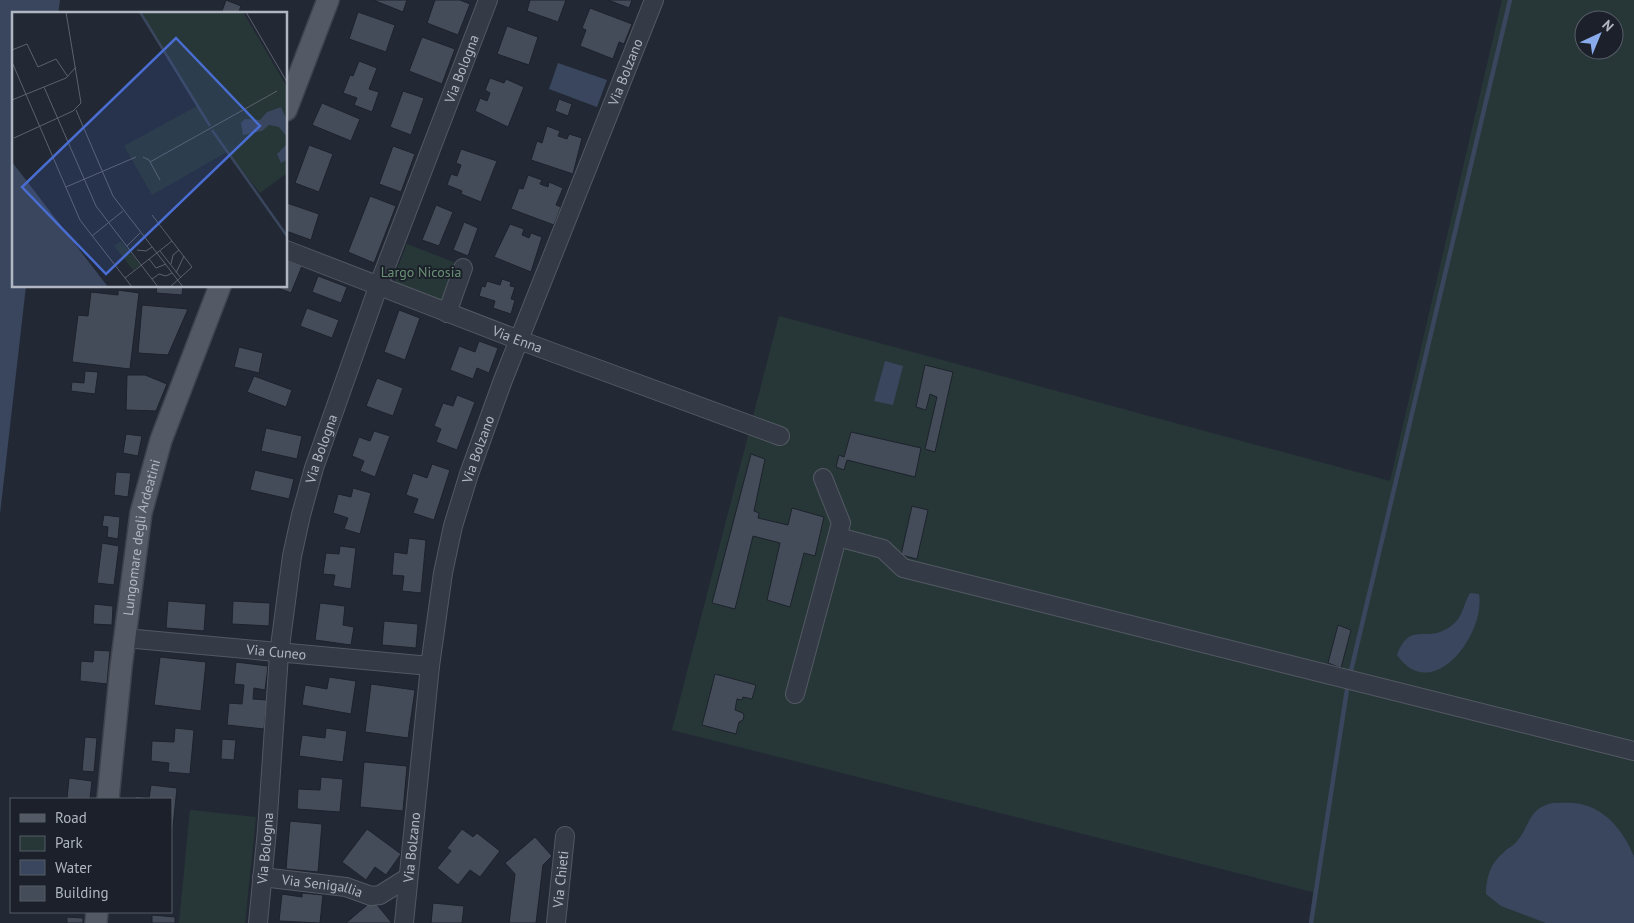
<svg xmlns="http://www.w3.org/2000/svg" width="1634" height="923" font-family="'PT Sans',sans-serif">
  <rect width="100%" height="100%" fill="#222935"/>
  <!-- green -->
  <path fill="#273738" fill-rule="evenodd" d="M1502,0H1634V923H1310L1313,892L672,730L779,316L1390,481ZM1584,20H1614V50H1584Z
    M407,244L461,265L446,303L398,285L394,277Z
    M190,810L256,817L245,923H179Z"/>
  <!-- water -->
  <path fill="#39465d" d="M0,0H60L58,14H14V286H26L0,514Z
    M558,63L607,80L597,107L549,89Z
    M885,361L903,366L893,405L874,401Z
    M1470,593L1479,594C1486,634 1432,706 1397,655C1411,619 1425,645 1451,626C1463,618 1463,605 1470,593Z
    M1553,803C1563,803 1575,802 1584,805C1608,811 1626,835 1634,857C1634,869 1634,908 1634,923H1546L1501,906L1486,894C1486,878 1490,864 1503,853C1507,848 1514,846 1518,840C1531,823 1529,808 1553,803Z"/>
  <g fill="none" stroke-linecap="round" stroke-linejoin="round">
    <!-- stream -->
    <path stroke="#39465d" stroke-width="4.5" d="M1350,675L1510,0
      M1311,923L1348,683"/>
  </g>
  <!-- building -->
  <path fill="#444c59" stroke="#1d222c" d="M226,0L241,6L238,14H221Z
    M373,0H407L403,12Z
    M435,0H460L470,4L458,35L427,23Z
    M530,0H566L558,22L527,11Z
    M608,0H632L629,8Z
    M590,8L632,24L624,44L619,42L613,59L580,46L586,30L582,28Z
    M358,12L395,25L386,52L349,39Z
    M507,26L538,37L529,65L497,54Z
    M422,37L455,49L442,84L409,71Z
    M359,61L377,68L369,89L379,92L372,112L354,105L357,98L343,93L350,75L353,76Z
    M490,78L504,83L506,79L524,87L508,127L475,111L480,98L487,101L490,93L485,90Z
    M403,91L424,98L411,135L390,127Z
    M559,99L572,104L568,116L555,111Z
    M322,103L360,119L351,141L312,125Z
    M547,126L560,131L558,136L567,139L569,134L582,138L573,174L531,160L537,141L542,143Z
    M309,145L333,154L319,192L295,183Z
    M393,146L415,154L401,192L379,184Z
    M461,149L497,161L481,202L461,194L462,191L447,185L451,174L457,176L461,165L456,163Z
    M528,175L542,180L540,184L548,187L549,182L563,188L556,205L561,207L554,225L511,209L519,188L523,189Z
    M370,196L396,206L374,263L348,252Z
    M287,203L319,214L311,240L286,231Z
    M436,205L453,212L439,246L422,240Z
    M464,222L478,228L468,256L453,250Z
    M510,224L524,229L522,235L529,238L531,233L542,237L531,272L494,257Z
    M286,260L302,266L291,293L273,286H286Z
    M318,276L347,287L341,303L312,292Z
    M502,279L511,282L510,286L515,287L511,299L515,300L511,314L493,308L495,301L479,296L482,286L485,287L487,281L500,285Z
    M157,286H183L182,295L156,293Z
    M118,290L139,293L130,369L72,362L78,315L88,316L91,292L118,295Z
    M142,305L188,309L168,355L138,353Z
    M307,308L339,320L332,338L300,326Z
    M399,310L420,318L405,360L384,352Z
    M479,341L498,348L489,373L477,368L473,379L450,370L459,346L475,352Z
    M239,347L263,353L259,373L234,367Z
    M925,365L953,372L935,452L925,449L937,397L930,394L926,410L916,407Z
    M85,371L98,372L95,394L71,391L72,382L84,383Z
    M127,375H145L167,384L156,411L126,410Z
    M254,376L292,390L286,407L247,392Z
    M377,378L403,388L393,416L366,406Z
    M457,395L475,402L457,450L436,442L441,429L434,426L443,403L453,406Z
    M266,428L302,436L297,459L261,451Z
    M374,431L390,436L375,477L360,471L364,461L352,456L359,437L370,441Z
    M851,432L921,448L915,477L847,460L844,470L836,467L839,455L844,457Z
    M126,434L142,436L138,456L123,453Z
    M751,454L765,459L754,511L759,513L758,518L788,525L792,508L824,517L815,556L804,553L790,607L767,600L780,543L753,536L735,609L712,603Z
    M432,464L450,470L434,520L413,513L418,499L406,495L413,473L427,478Z
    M255,470L294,479L289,499L250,490Z
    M116,472L131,473L128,497L114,495Z
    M353,488L371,493L360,534L344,529L348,518L333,513L338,494L351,497Z
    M912,506L928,510L917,559L901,555Z
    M104,515L120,517L118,539L107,537L108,527L102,526Z
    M409,538L426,540L421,593L402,591L404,576L392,575L394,552L407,554Z
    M102,543L119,546L114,585L97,583Z
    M340,546L356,548L351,589L333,586L335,575L323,574L326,553L339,554Z
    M168,601L206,604L204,631L166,628Z
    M233,601L270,603L269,626L232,624Z
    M320,603L345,606L343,625L354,627L351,645L315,640Z
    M94,604L113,606L112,625L93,624Z
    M384,621L418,624L416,648L382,645Z
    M1338,625L1351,630L1341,668L1328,663Z
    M94,650L110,651L107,684L80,681L81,661L93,662Z
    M160,657L206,662L201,711L154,705Z
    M236,662L268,666L265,690L254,688L253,699L267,700L264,729L227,725L229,703L242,704L244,685L234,684Z
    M715,674L756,685L752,699L743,697L742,700L737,699L735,710L743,713L744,716L743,720L739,722L736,734L702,725Z
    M329,677L356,681L351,714L302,705L305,685L327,689Z
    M371,684L415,690L408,738L365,732Z
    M175,728L194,730L190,774L168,772L169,763L151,761L152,741L174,742Z
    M326,728L347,731L343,762L299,756L302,735L325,738Z
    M85,737L97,738L94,772L82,771Z
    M222,739L236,740L234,760L221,759Z
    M364,762L407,766L403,811L360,807Z
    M321,777L343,779L340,812L297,809L298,789L320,790Z
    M69,778L92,781L90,799H67Z
    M151,785L177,788L172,837L171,799H135V796L149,798Z
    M290,821L322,824L318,872L286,869Z
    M367,829L401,854L386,875L375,867L366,880L342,862Z
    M462,829L473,837L477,833L500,851L480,877L470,870L458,885L437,868L451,851L447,848Z
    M535,837L552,856L543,865L536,923H509L515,874L505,863Z
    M302,893L323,895L320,923L279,921L282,894L302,897Z
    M373,900L392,923H346Z
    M433,903L464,906L462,923H431Z
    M152,915L175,917V923H152Z
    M67,917L83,918V923H67Z"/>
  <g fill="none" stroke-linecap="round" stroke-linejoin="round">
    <defs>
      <g id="minor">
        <path id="s1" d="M286,250L519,340L780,436"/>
        <path d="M447,313L463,268"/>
        <path d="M838,537L883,549L903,568L1634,751"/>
        <path id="s2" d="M125,638L430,666"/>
        <path d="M795,694L841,523L823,478"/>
        <path id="s3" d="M262,877L346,887L371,896L380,895L407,878"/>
        <path id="s4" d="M258,923L267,830L279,654L292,556L301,515L314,468L378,287L488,0"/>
        <path id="s5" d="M404,923L430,666L443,573L453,526L469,474L503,380L654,0"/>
        <path id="s6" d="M556,923L565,836"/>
      </g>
      <g id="major">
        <path d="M286,110L328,0"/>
        <path id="s7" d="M108,799L121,667L141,513L161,440L220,286"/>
        <path d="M96,923L97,912"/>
      </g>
    </defs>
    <!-- minor casing -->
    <use href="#minor" stroke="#535963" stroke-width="20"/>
    <!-- major casing -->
    <use href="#major" stroke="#3f444f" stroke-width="24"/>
    <!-- minor -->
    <use href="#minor" stroke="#353b46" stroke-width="18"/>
    <!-- major -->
    <use href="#major" stroke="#535a65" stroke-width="21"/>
  </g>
  <g text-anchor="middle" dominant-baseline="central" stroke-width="4" stroke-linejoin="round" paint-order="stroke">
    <!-- street labels -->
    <g font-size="14" fill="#b0b6c2" stroke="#1b202a">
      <text stroke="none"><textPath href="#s4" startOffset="885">Via Bologna</textPath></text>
      <text stroke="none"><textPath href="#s5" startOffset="886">Via Bolzano</textPath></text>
      <text stroke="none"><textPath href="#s1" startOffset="248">Via Enna</textPath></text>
      <text stroke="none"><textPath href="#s4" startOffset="480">Via Bologna</textPath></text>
      <text stroke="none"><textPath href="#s5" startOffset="481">Via Bolzano</textPath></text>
      <text stroke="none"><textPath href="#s7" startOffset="264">Lungomare degli Ardeatini</textPath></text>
      <text stroke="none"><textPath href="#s2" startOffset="152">Via Cuneo</textPath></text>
      <text stroke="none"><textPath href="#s5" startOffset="76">Via Bolzano</textPath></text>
      <text stroke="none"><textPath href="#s4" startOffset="75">Via Bologna</textPath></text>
      <text stroke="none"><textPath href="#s6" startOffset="44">Via Chieti</textPath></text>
      <text stroke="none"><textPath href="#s3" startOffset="61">Via Senigallia</textPath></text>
    </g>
    <!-- park labels -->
    <g font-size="14" fill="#6a9074" stroke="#1b202a">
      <text x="421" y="272">Largo Nicosia</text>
    </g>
  </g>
  <!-- overview -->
  <g transform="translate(12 12)">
    <rect width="275" height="275" fill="#222935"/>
    <path d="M129,0H231L275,75V161L248,181L215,140L140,183L112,134L185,94ZM109,229L128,253L121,258L102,234Z" fill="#273738"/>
    <path d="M269,95L275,108V125L267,115L257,113L250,119L231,123L229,111L233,107L248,108L255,100ZM275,132V148L269,151L265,142ZM0,150L14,168L96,275H0Z" fill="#39465d"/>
    <path fill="none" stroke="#39465d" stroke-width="2.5" d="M128,0L198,114M200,118L275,224"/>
    <path fill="none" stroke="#5b616d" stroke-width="1" d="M234,0L275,70M0,38L15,32L26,55L44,47L56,65M0,50L68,208L120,275M32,75L84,194L146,275M0,88L54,66L64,55M64,98L101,184L171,275M2,126L61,99L69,91L54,0M131,145L137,148L148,168M138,150L265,79M54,175L124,145M140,203L180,255L158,275M80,224L111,199M115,234L128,221M125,238L134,239L140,235M148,239L169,266M137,247L144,256L154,252M159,252L161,243L167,238M164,261L172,244M113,266L160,229M140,267L147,262L154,264L160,261"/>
    <path fill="#496dd1" fill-opacity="0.15" stroke="#496dd1" stroke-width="2.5" d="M164,26L248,114L94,262L10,175Z"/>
    <rect width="275" height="275" fill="none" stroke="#b0b6c2" stroke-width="2.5"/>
  </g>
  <!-- legend -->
  <rect x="10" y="798" width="162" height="115" fill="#1b202a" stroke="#575c67"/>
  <rect x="20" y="814" width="25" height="8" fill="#535a65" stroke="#575c67"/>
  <text x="55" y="823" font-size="15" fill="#b0b6c2">Road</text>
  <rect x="20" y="836" width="25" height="15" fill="#273738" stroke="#575c67"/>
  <text x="55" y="848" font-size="15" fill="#b0b6c2">Park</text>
  <rect x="20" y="860" width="25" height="15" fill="#39465d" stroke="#575c67"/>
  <text x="55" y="873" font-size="15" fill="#b0b6c2">Water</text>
  <rect x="20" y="886" width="25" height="15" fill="#444c59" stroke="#575c67"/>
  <text x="55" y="898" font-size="15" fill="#b0b6c2">Building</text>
  <!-- north arrow -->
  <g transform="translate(1599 35) rotate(44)"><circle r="24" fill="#1b202a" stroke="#575c67"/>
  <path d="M0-4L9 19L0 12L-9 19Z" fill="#8bacec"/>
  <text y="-8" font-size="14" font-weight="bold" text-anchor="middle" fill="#b0b6c2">N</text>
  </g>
</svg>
